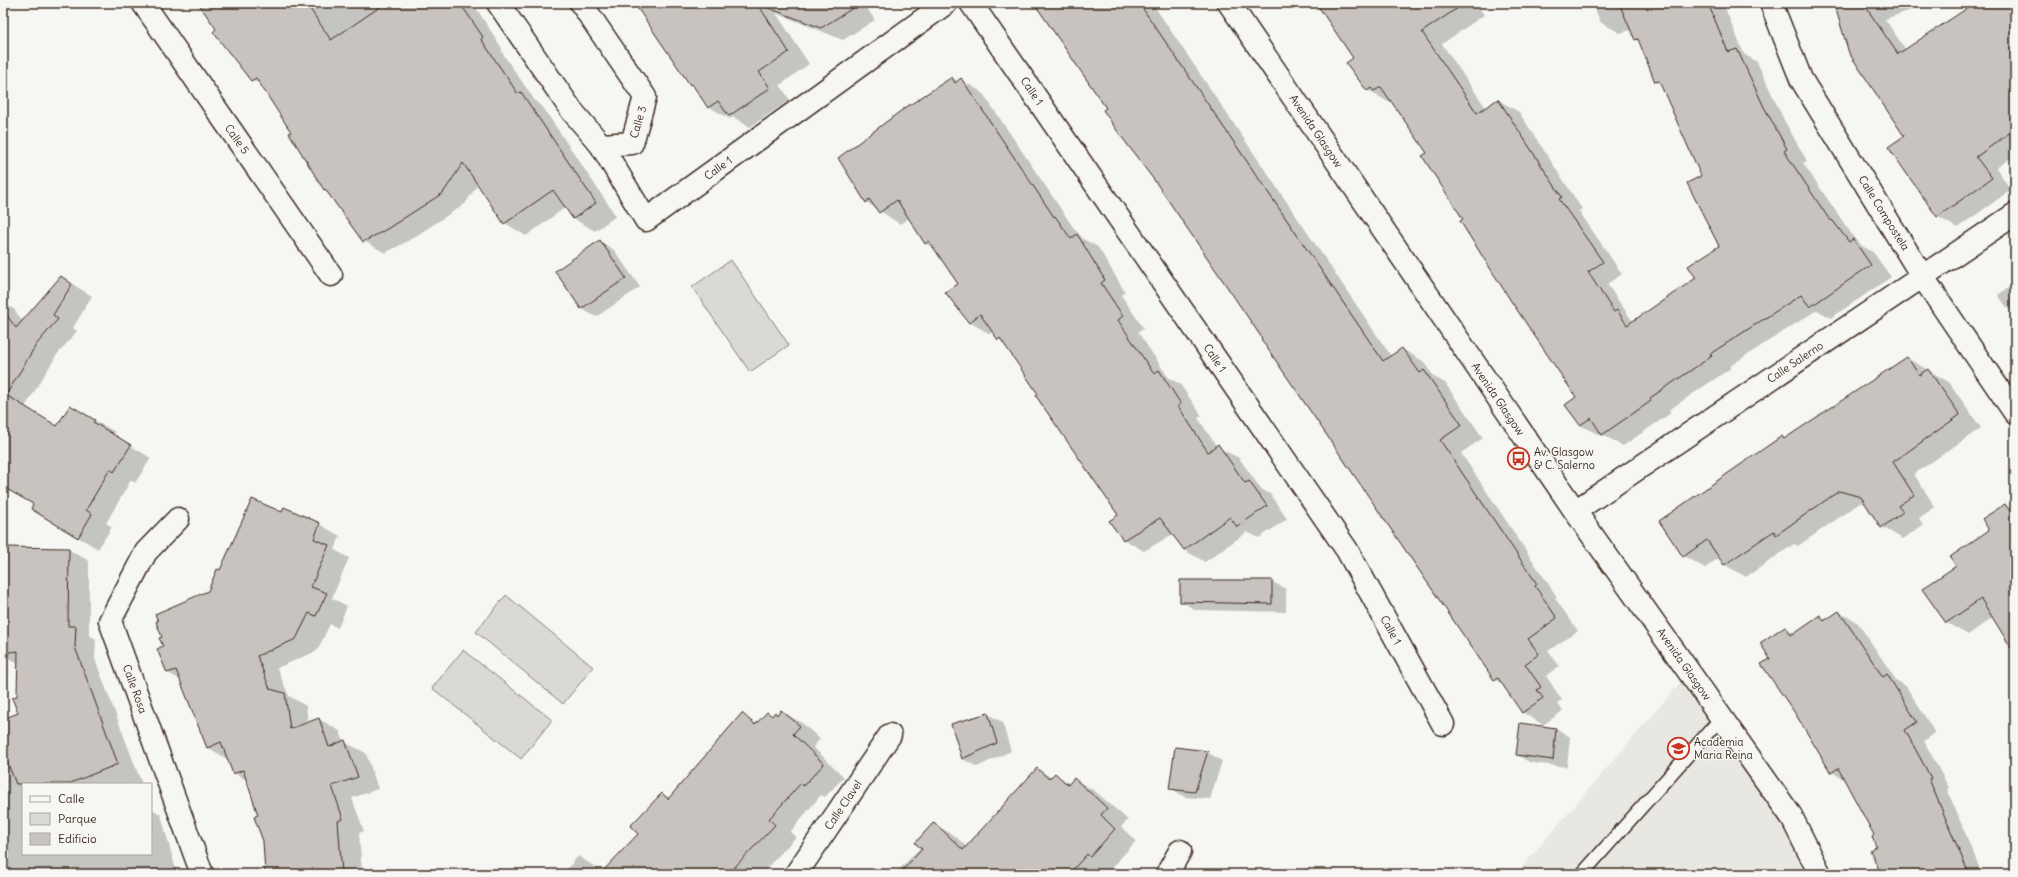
<svg xmlns="http://www.w3.org/2000/svg" width="2018" height="877" font-family="Delius,sans-serif">
  <rect width="100%" height="100%" fill="#f6f6f2"/>
  <filter id="ink" filterUnits="userSpaceOnUse"><feTurbulence type="fractalNoise" baseFrequency=".025" numOctaves="2"/><feDisplacementMap in="SourceGraphic" scale="8" xChannelSelector="R" yChannelSelector="G"/><feConvolveMatrix kernelMatrix="1 2 1 2 8 2 1 2 1" color-interpolation-filters="sRGB"/></filter>
  <g filter="url(#ink)">
    <!-- built -->
    <path fill="#e8e7e2" d="M1686,676L1783,820L1804,874H1516Z"/>
    <!-- green -->
    <path fill="#dad9d3" stroke="#8a8278" d="M731,260L789,345L750,372L692,287Z
      M506,595L593,667L563,704L476,632Z
      M463,650L552,720L521,759L432,688Z"/>
    <!-- shadow -->
    <path fill="#0003" d="M199,3H473L503,50L501,51L536,102L542,106L616,216L595,231L574,219L566,207L526,236L505,223L478,184L465,204L408,241L385,253L364,241L328,192L324,190L292,133L263,86L252,80Z
      M634,3H877L864,4L875,20L843,40L776,13L809,64L780,85L790,100L750,127L733,117L730,119L709,107L695,87L691,84Z
      M1035,3H1152L1391,356L1402,349L1423,361L1434,377L1445,383L1483,438L1461,453L1557,597L1555,598L1578,631L1548,651L1559,666L1546,676L1562,700L1557,703L1563,711L1543,725L1522,712L1504,685L1494,679Z
      M1316,3H1476L1484,15L1442,44L1486,108L1498,100L1519,112L1582,209L1579,211L1622,274L1607,284L1631,319L1634,321L1698,279L1720,247L1702,176L1662,85L1656,81L1640,42L1636,39L1631,30L1620,33L1600,22L1593,3H1723L1744,54L1757,62L1784,120L1807,161L1803,163L1850,232L1862,246L1873,252L1891,277L1831,318L1817,310L1730,366L1731,368L1669,410L1671,413L1623,446L1603,435L1601,436L1580,425L1578,397L1464,219L1429,153L1391,100L1388,102L1368,90L1355,59Z
      M1832,3H1924L1914,9L1885,19L1906,50L1977,3H2015V155L1996,168L2011,190L1957,228L1937,216L1906,136L1838,14L1835,12Z
      M952,78L959,82L961,80L982,92L1073,227L1083,239L1098,247L1125,292L1121,295L1144,329L1138,332L1168,377L1180,384L1202,416L1198,418L1217,447L1239,458L1261,489L1270,494L1287,519L1259,538L1247,532L1205,562L1184,550L1173,534L1144,551L1123,539L1119,515L1005,343L998,339L993,332L990,334L969,322L959,284L936,250L925,243L909,218L900,224L866,202Z
      M600,241L614,250L640,287L596,317L582,309Z
      M61,277L92,296L73,328L77,331L56,356L25,407L57,427L91,418L115,432L113,435L151,458L135,483L131,480L106,523L112,527L98,549L78,537L35,504L3,460V303L14,309L23,322Z
      M2015,283V319L1998,295Z
      M1907,358L1949,382L1981,428L1914,474L1935,507L1919,518L1923,525L1903,539L1882,527L1867,504L1860,503L1798,546L1794,544L1746,577L1725,565L1720,557L1705,568L1684,556L1782,437L1786,439Z
      M2005,505L2015,511V652L1993,617L1968,635L1947,623L1924,589L1958,566L1990,530Z
      M282,513L319,524L340,536L335,550L349,558L332,598L347,606L338,628L330,624L317,651L277,668L289,696L306,706L308,723L319,719L340,731L344,742L366,753L378,789L352,798L364,831L359,833L362,873L368,874H266L264,841L259,816L248,781L234,773L229,760L207,747L181,680L168,673L158,649L164,647L208,592L220,572Z
      M3,548L68,549L89,561V635L96,639L95,659L142,784H23V854H151V808L161,815L177,874H74L71,867V874H3V720L19,714V664L3,655Z
      M1271,581L1286,589V612L1195,610L1181,601Z
      M1839,612L1858,623L1896,680L1906,686L1935,733L1924,741L1949,788L1947,789L1982,874H1882L1876,836L1846,781L1832,772L1771,659L1785,627L1795,633L1820,616L1827,620Z
      M781,711L802,723L820,739L813,747L844,777L825,797L821,795L790,832L796,837L761,874H563L578,856L603,872L639,834L662,794L670,798L742,715L758,724L777,715Z
      M988,714L1002,722L1011,751L977,767L963,759L952,724Z
      M1556,728L1570,737L1567,767L1531,763L1517,755Z
      M1207,752L1222,761L1210,799L1185,797L1170,788Z
      M1037,769L1052,778L1055,775L1071,784L1074,779L1095,791L1128,820L1121,827L1136,841L1106,874H895L921,847L934,824L955,836L967,847Z
      M1265,867L1277,874H1249L1253,870L1259,874Z"/>
    <!-- building -->
    <path fill="#c8c3be" stroke="#3b2a1e" d="M198,3H306L331,40L386,3H460L483,37L481,39L518,94L521,92L596,203L573,219L553,190L504,224L463,163L443,193L387,229L363,242L325,189L324,190L289,133L291,132L256,78L251,81L213,32L216,29Z
      M634,3H757L789,52L759,72L770,88L729,116L718,101L708,108L692,84L690,85Z
      M762,3H861L821,28L761,5Z
      M1034,3H1139L1383,361L1402,348L1420,373L1424,370L1462,425L1440,440L1537,584L1535,586L1557,618L1528,639L1539,654L1525,664L1541,687L1537,690L1543,698L1522,713L1498,678L1494,680L1261,339L1262,338L1157,184L1118,132L1103,110L1106,108Z
      M1316,3H1465L1422,32L1477,113L1498,99L1562,197L1559,199L1603,262L1588,272L1614,312L1617,310L1627,325L1696,278L1688,266L1719,246L1687,183L1701,176L1659,81L1655,82L1638,39L1635,40L1619,3H1708L1728,52L1737,49L1764,107L1787,149L1784,151L1829,219L1833,221L1849,242L1853,239L1871,265L1810,307L1801,295L1710,354L1712,356L1650,398L1651,401L1602,435L1591,418L1580,425L1565,405L1576,397L1511,301L1460,221L1463,219L1422,156L1427,153L1381,87L1374,91L1371,88L1367,91L1346,63L1353,58Z
      M1834,3H1863L1898,54L1975,3H2015V129L1976,157L1992,178L1937,217L1888,147L1904,136L1849,53Z
      M952,77L955,83L961,78L1054,217L1055,216L1071,239L1077,234L1105,280L1101,283L1123,316L1118,320L1154,374L1159,370L1181,404L1178,406L1208,452L1218,444L1245,483L1249,481L1267,506L1237,527L1230,517L1184,550L1160,518L1123,540L1109,521L1118,515L1036,396L1038,394L1000,338L998,340L980,314L969,323L945,292L958,284L929,241L925,244L897,200L879,213L869,199L866,203L838,158L902,110Z
      M600,240L626,278L581,309L555,271Z
      M61,276L72,284L53,315L58,319L36,345L6,395L57,426L70,405L95,420L93,422L131,445L114,472L110,469L86,510L92,514L78,538L31,509L33,504L3,487V310L16,328Z
      M1907,357L1919,375L1928,369L1960,415L1893,462L1914,495L1898,506L1903,512L1881,528L1861,497L1839,491L1776,535L1774,531L1724,565L1707,540L1683,557L1659,521L1782,436L1784,439Z
      M252,499L282,512L284,507L320,523L314,539L329,545L311,587L327,593L316,616L309,613L296,639L257,656L270,689L285,693L290,729L319,718L329,747L345,740L358,777L332,786L343,819L338,821L342,874H265L263,841L254,817L258,815L243,770L233,774L221,742L207,748L176,670L167,673L157,649L163,646L159,638L162,637L156,622L158,621L155,614L208,591L217,569L220,570Z
      M2005,504L2012,514L2015,512V654L1981,599L1946,623L1922,589L1956,566L1950,557L1989,530L1982,519Z
      M3,547L69,548L68,626H76L75,647L118,764L68,784H16L3,751V719L18,713L12,698L17,696L18,651L3,653Z
      M1180,580H1272V604L1180,602Z
      M1839,611L1883,677L1887,674L1917,722L1905,730L1931,778L1929,779L1969,874H1881L1870,850L1876,846L1872,837L1874,835L1838,768L1831,773L1795,713L1761,664L1770,659L1760,643L1785,626L1791,635L1820,615L1824,621Z
      M781,710L800,726L793,734L824,764L803,786L801,783L769,819L775,825L728,874H600L638,834L630,826L662,793L668,799L742,713L755,725L767,712L772,716L775,712L777,715Z
      M988,713L997,743L962,759L951,724Z
      M1520,723L1556,728L1553,760L1516,755Z
      M1175,747L1208,751L1195,792L1169,789Z
      M1037,768L1049,779L1055,773L1068,785L1074,778L1107,808L1101,815L1115,829L1090,857L1087,854L1069,874H899L922,849L915,843L934,822L963,850Z"/>
    <g fill="none" stroke-linecap="round" stroke-linejoin="round">
      <defs>
        <path id="lane" d="M1582,874L1721,718"/>
        <path id="street" d="M143,3L331,275
          M498,3L572,111L601,145L646,220L946,3
          M581,3L645,97L632,143L601,145
          M971,3L1347,550L1443,724
          M1229,3L1575,511L1791,816L1820,874
          M1771,3L1801,79L1922,276L2015,413
          M1575,511L2015,214
          M178,519L146,552L110,621L202,874
          M796,874L890,735
          M1167,874L1180,851"/>
      </defs>
      <!-- lane casing -->
      <use href="#lane" stroke="#3b2a1e" stroke-width="15"/>
      <!-- street casing -->
      <use href="#street" stroke="#3b2a1e" stroke-width="25"/>
      <!-- lane -->
      <use href="#lane" stroke="#f6f6f2" stroke-width="12"/>
      <!-- street -->
      <use href="#street" stroke="#f6f6f2" stroke-width="22"/>
    </g>
  </g>
  <!-- icons -->
  <defs>
    <symbol id="bus-ring" viewBox="-11 -11 22 22"><circle r="9.5" fill="#f6f6f2" stroke="#c8321e" stroke-width="1.5"/><path d="M-5-6H5V4H4V6H2V4H-2V6H-4V4H-5ZM-3.5-4V0h7V-4ZM-3.5 1.2v1.5H-2V1.2ZM2 1.2v1.5H3.5V1.2Z" fill="#c8321e"/></symbol>
    <symbol id="school-ring" viewBox="-11 -11 22 22"><circle r="9.5" fill="#f6f6f2" stroke="#c8321e" stroke-width="1.5"/><path d="M0-5L7-2L0 1L-7-2ZM-4 1L0 2.5L4 1V4Q0 6-4 4Z" fill="#c8321e"/></symbol>
  </defs>
  <g fill-rule="evenodd">
    <use href="#bus-ring" x="1506" y="446" width="25" height="25"/>
    <use href="#school-ring" x="1666" y="736" width="25" height="25"/>
  </g>
  <g text-anchor="middle" dominant-baseline="central" stroke-width="3" stroke-linejoin="round" paint-order="stroke">
    <!-- street labels -->
    <g font-size="11" fill="#3b2a1e" stroke="#f6f6f2">
      <text transform="translate(1032 91) rotate(56)">Calle 1</text>
      <text transform="translate(638 122) rotate(-74)">Calle 3</text>
      <text transform="translate(1316 131) rotate(56)">Avenida Glasgow</text>
      <text transform="translate(237 139) rotate(55)">Calle 5</text>
      <text transform="translate(718 168) rotate(-36)">Calle 1</text>
      <text transform="translate(1884 213) rotate(58)">Calle Compostela</text>
      <text transform="translate(1215 358) rotate(56)">Calle 1</text>
      <text transform="translate(1795 362) rotate(-34)">Calle Salerno</text>
      <text transform="translate(1498 399) rotate(56)">Avenida Glasgow</text>
      <text transform="translate(1391 630) rotate(61)">Calle 1</text>
      <text transform="translate(1684 664) rotate(55)">Avenida Glasgow</text>
      <text transform="translate(135 689) rotate(70)">Calle Rosa</text>
      <text transform="translate(843 805) rotate(-56)">Calle Clavel</text>
    </g>
    <!-- poi labels -->
    <g font-size="11" fill="#3b2a1e" stroke="#f6f6f2" text-anchor="start">
      <text x="1534" y="452">Av. Glasgow<tspan x="1534" dy="13">&amp; C. Salerno</tspan></text>
      <text x="1694" y="742">Academia<tspan x="1694" dy="13">Maria Reina</tspan></text>
    </g>
  </g>
  <!-- margin -->
  <rect width="2018" height="877" fill="none" stroke="#f6f6f2" stroke-width="16"/>
  <rect x="8" y="8" width="2002" height="861" fill="none" stroke="#3b2a1e" stroke-width="1.5" filter="url(#ink)"/>
  <!-- legend -->
  <rect x="22" y="783" width="130" height="72" fill="#f6f6f2" stroke="#aba49d"/>
  <rect x="30" y="796" width="20" height="6" fill="#f6f6f2" stroke="#aba49d"/>
  <text x="58" y="803" font-size="12" fill="#3b2a1e">Calle</text>
  <rect x="30" y="813" width="20" height="12" fill="#dad9d3" stroke="#aba49d"/>
  <text x="58" y="823" font-size="12" fill="#3b2a1e">Parque</text>
  <rect x="30" y="833" width="20" height="12" fill="#c8c3be" stroke="#aba49d"/>
  <text x="58" y="843" font-size="12" fill="#3b2a1e">Edificio</text>
</svg>
